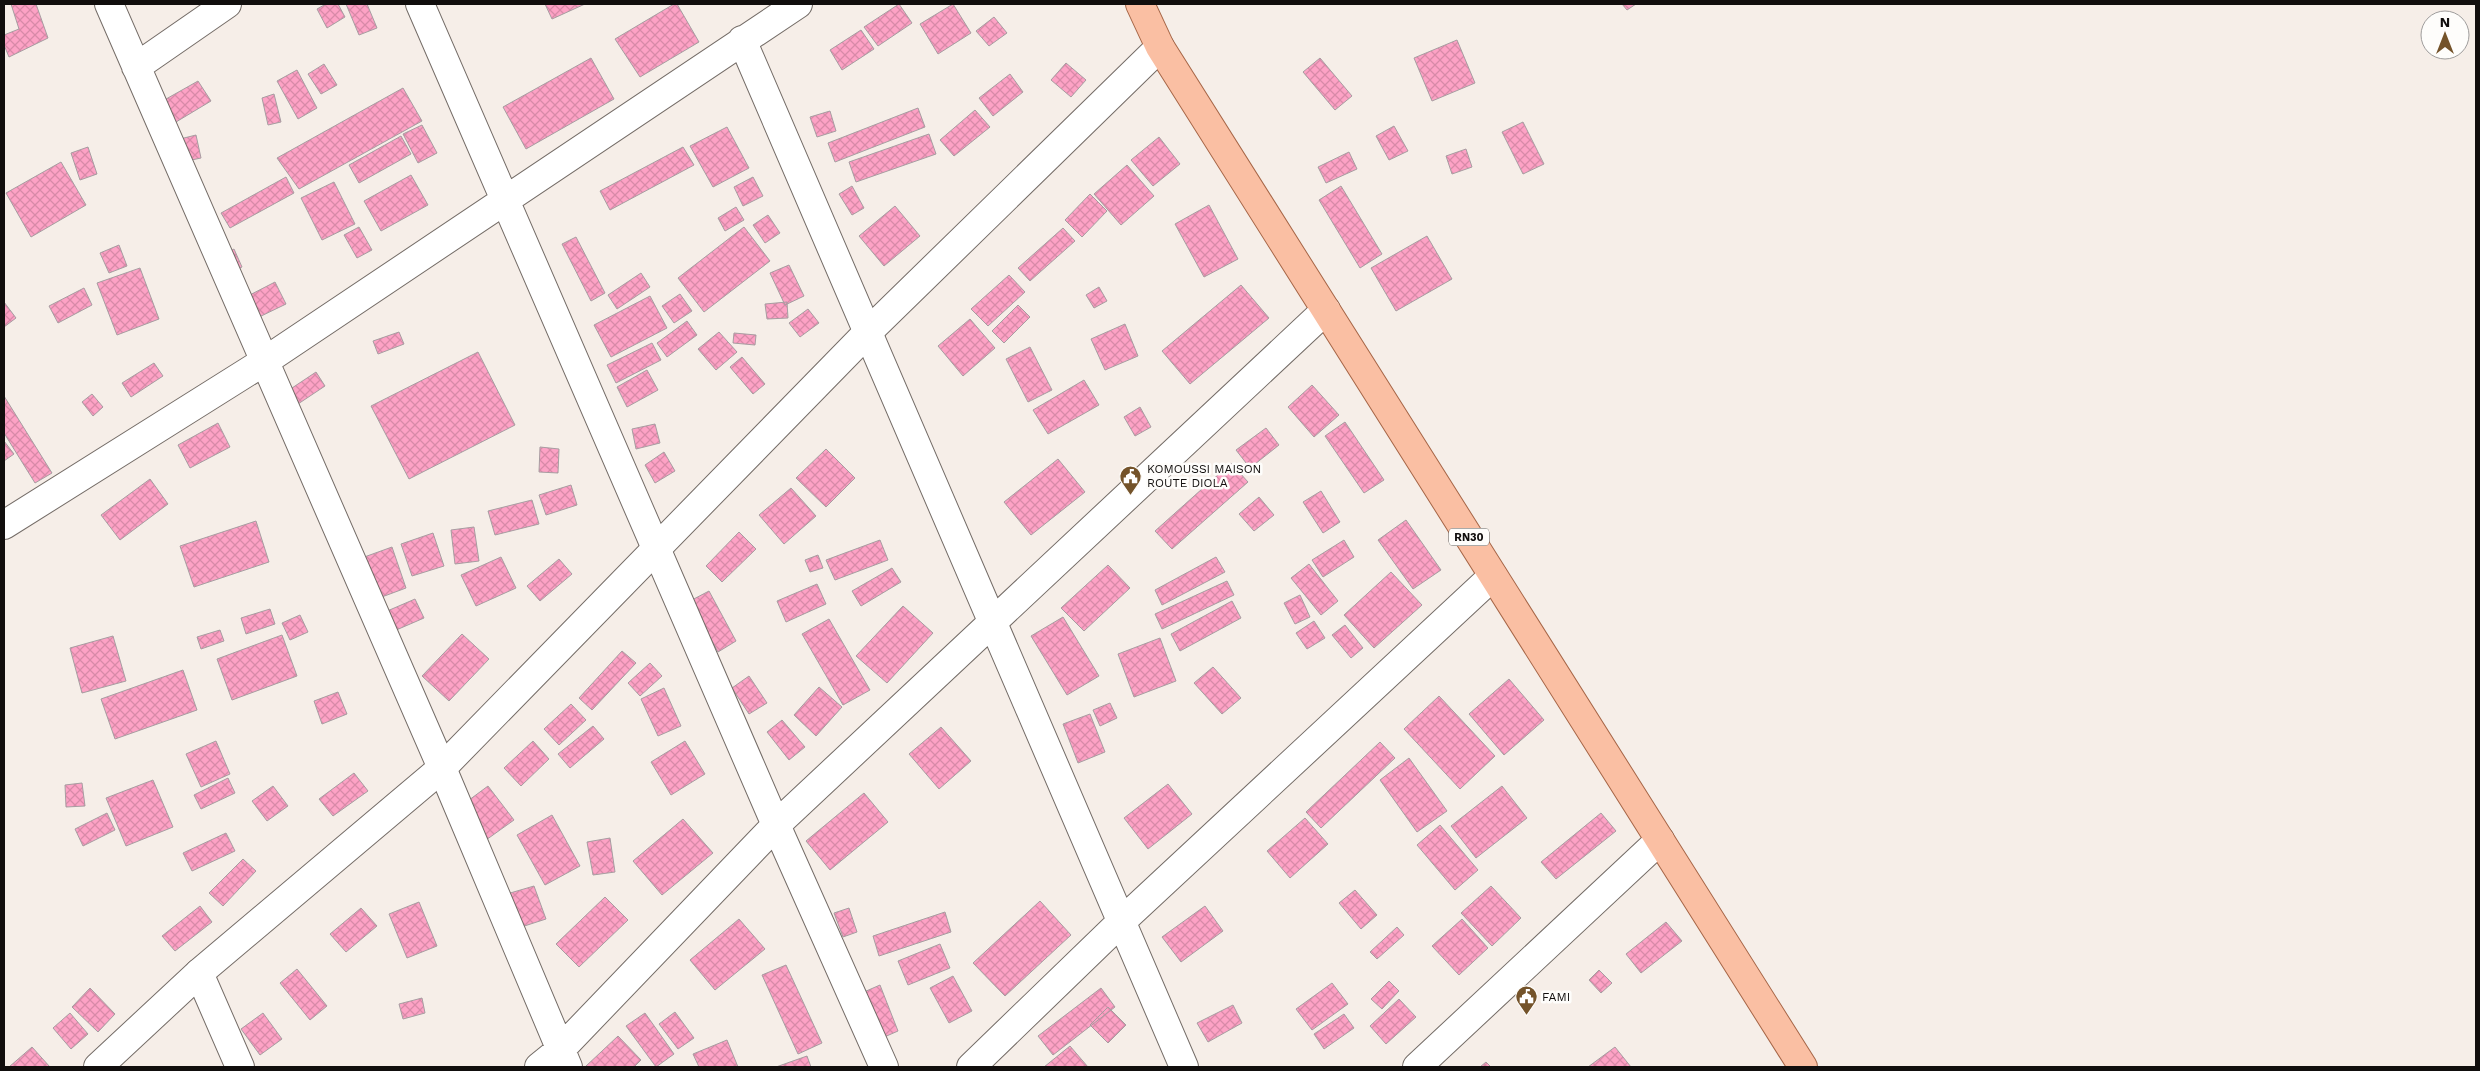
<svg xmlns="http://www.w3.org/2000/svg" width="2480" height="1071" font-family="'Work Sans',sans-serif">
  <defs>
    <pattern id="building-cross-hatch" width="8" height="8" patternUnits="userSpaceOnUse" patternTransform="scale(1.25)"><rect width="8" height="8" fill="#fda2c5"/><path d="M0 0l8 8M0 8l8-8" fill="none" stroke="#d88aa8"/></pattern>
  </defs>
  <rect width="100%" height="100%" fill="#f6eee8"/>
  <!-- building -->
  <path fill="url(#building-cross-hatch)" stroke="#a79da1" d="M11,4H36L48,38L9,57L4,45V35L19,29Z
    M326,4H338L345,17L327,28L317,9Z
    M346,4H367L377,28L359,35Z
    M545,4H585L552,19Z
    M674,4H677L699,42L640,77L615,39Z
    M899,4L912,23L878,46L864,27Z
    M953,4L971,33L938,54L920,24Z
    M1622,4H1636L1627,10Z
    M994,17L1007,33L989,46L976,31Z
    M861,30L874,49L842,70L830,50Z
    M1457,40L1475,83L1432,101L1414,58Z
    M591,58L614,99L526,149L503,107Z
    M1320,58L1352,96L1335,110L1303,72Z
    M1066,63L1086,80L1071,97L1051,80Z
    M324,64L337,85L321,94L308,74Z
    M297,70L317,108L298,119L277,81Z
    M1010,74L1023,92L993,116L979,98Z
    M198,81L211,101L171,125L159,103Z
    M403,88L422,121L299,189L277,158Z
    M274,94L281,122L268,125L262,98Z
    M918,108L925,127L835,162L828,143Z
    M975,110L990,127L954,156L940,140Z
    M830,111L836,131L817,137L810,117Z
    M1523,122L1544,164L1523,174L1502,132Z
    M422,125L437,153L418,163L403,134Z
    M1394,126L1408,151L1389,160L1376,136Z
    M727,127L749,168L713,187L690,146Z
    M929,134L936,154L856,182L849,162Z
    M196,135L201,158L182,162L176,140Z
    M401,136L411,154L359,183L349,165Z
    M1159,137L1180,164L1153,186L1131,160Z
    M88,147L97,174L80,180L71,153Z
    M683,147L694,165L610,210L600,191Z
    M1466,149L1472,167L1452,174L1446,156Z
    M1349,152L1357,169L1326,183L1318,167Z
    M61,162L86,205L31,237L6,193Z
    M1127,165L1154,196L1121,225L1094,194Z
    M411,175L428,205L381,231L364,201Z
    M286,177L294,193L230,228L221,213Z
    M753,177L763,196L743,206L734,187Z
    M334,182L355,224L322,240L301,198Z
    M852,186L864,208L852,215L839,194Z
    M1341,186L1382,254L1360,268L1319,200Z
    M1090,194L1107,211L1082,237L1065,220Z
    M1209,205L1238,259L1204,277L1175,224Z
    M895,206L920,236L884,266L859,236Z
    M736,207L744,220L725,231L718,218Z
    M768,215L780,233L765,243L753,225Z
    M359,227L372,250L357,258L344,235Z
    M744,227L770,261L704,312L678,278Z
    M1063,228L1075,241L1030,281L1018,268Z
    M1427,236L1452,279L1396,311L1371,268Z
    M576,237L605,293L591,301L562,244Z
    M119,245L127,266L109,273L100,253Z
    M234,249L242,267L230,273L221,256Z
    M789,265L804,296L785,305L770,273Z
    M140,268L159,319L117,335L97,283Z
    M641,273L650,287L617,309L608,295Z
    M1009,275L1025,292L988,326L971,309Z
    M275,282L286,304L255,319L244,298Z
    M1241,285L1269,318L1190,384L1162,351Z
    M1099,287L1107,301L1094,308L1086,295Z
    M84,288L92,305L58,323L49,306Z
    M680,294L692,311L674,323L662,306Z
    M650,296L667,328L611,357L594,325Z
    M4,302L16,318L4,327Z
    M787,302L788,318L767,319L765,304Z
    M1018,305L1030,317L1004,343L992,331Z
    M808,309L819,323L800,337L789,323Z
    M970,319L995,348L963,376L938,346Z
    M687,321L697,335L667,357L657,343Z
    M1125,324L1138,356L1105,370L1091,339Z
    M399,332L404,344L378,354L373,341Z
    M719,332L737,352L716,370L698,349Z
    M734,333L756,335L755,345L733,343Z
    M652,343L661,360L616,383L607,365Z
    M1030,347L1052,390L1028,402L1006,359Z
    M478,352L515,425L409,479L371,406Z
    M742,357L765,384L753,394L730,367Z
    M154,363L163,376L131,397L122,383Z
    M647,370L658,390L627,407L617,387Z
    M316,372L325,386L295,406L286,392Z
    M1084,380L1099,405L1048,434L1033,410Z
    M1312,385L1339,415L1314,437L1288,407Z
    M92,394L103,407L93,416L82,402Z
    M4,396L52,473L35,483L4,433Z
    M1140,407L1151,427L1135,436L1124,417Z
    M1345,422L1384,480L1364,493L1325,436Z
    M218,423L230,447L190,468L178,445Z
    M655,424L660,443L636,449L632,429Z
    M1266,428L1279,445L1250,468L1236,450Z
    M4,441L14,454L4,461Z
    M540,447L559,449L558,473L539,472Z
    M826,449L855,478L826,507L796,478Z
    M664,452L675,471L655,483L645,465Z
    M1058,459L1085,492L1031,535L1004,502Z
    M1231,463L1248,482L1172,549L1155,531Z
    M150,479L168,504L120,540L101,515Z
    M571,485L577,505L546,515L539,495Z
    M791,488L816,516L784,544L759,515Z
    M1321,491L1340,522L1323,533L1303,502Z
    M1259,497L1274,515L1254,531L1239,514Z
    M532,500L539,524L495,535L488,511Z
    M1406,520L1441,570L1413,589L1378,540Z
    M256,521L269,562L194,587L180,546Z
    M474,527L479,561L455,564L451,530Z
    M739,532L756,549L722,582L706,566Z
    M433,533L444,566L412,576L401,544Z
    M880,540L888,560L835,580L826,560Z
    M1344,540L1354,557L1323,577L1312,560Z
    M392,547L406,588L371,601L356,560Z
    M818,555L823,568L810,572L805,560Z
    M501,557L516,588L476,606L461,575Z
    M1216,557L1225,572L1162,605L1155,590Z
    M559,559L572,574L540,601L527,586Z
    M1309,564L1338,601L1321,615L1291,578Z
    M1108,565L1130,588L1084,631L1061,608Z
    M892,568L901,582L861,606L852,591Z
    M1391,572L1422,605L1374,648L1344,615Z
    M1227,581L1234,595L1162,629L1155,614Z
    M817,584L826,604L786,622L777,601Z
    M709,591L736,641L718,652L690,601Z
    M1300,595L1310,617L1295,624L1284,603Z
    M415,599L424,618L387,634L378,615Z
    M1232,601L1241,618L1180,651L1171,634Z
    M903,606L933,633L887,683L856,656Z
    M270,609L275,624L246,634L241,618Z
    M300,615L308,632L290,640L282,623Z
    M1063,617L1099,676L1067,695L1031,636Z
    M829,619L870,690L843,705L802,634Z
    M1314,621L1325,638L1307,649L1296,633Z
    M1345,625L1363,648L1351,658L1332,635Z
    M220,630L224,641L201,649L197,637Z
    M462,634L489,659L449,701L422,676Z
    M282,635L297,676L232,700L217,659Z
    M113,636L126,681L82,693L70,648Z
    M1160,638L1176,681L1134,697L1118,654Z
    M622,651L636,663L592,710L579,698Z
    M650,663L662,676L640,696L628,683Z
    M1213,667L1241,698L1222,714L1194,683Z
    M183,670L197,710L115,739L101,699Z
    M749,676L767,703L749,714L732,688Z
    M1509,679L1544,720L1504,755L1469,714Z
    M819,687L842,707L816,736L794,715Z
    M664,688L681,726L658,736L641,699Z
    M338,692L347,714L322,724L314,701Z
    M1439,696L1495,756L1460,789L1404,729Z
    M1110,703L1117,718L1100,726L1093,710Z
    M571,704L586,720L559,745L544,729Z
    M1090,714L1105,752L1078,763L1063,724Z
    M782,720L805,747L789,760L767,732Z
    M593,726L604,739L570,768L558,754Z
    M941,727L971,761L939,789L909,754Z
    M216,741L230,774L201,787L186,754Z
    M533,741L549,759L521,786L504,768Z
    M685,741L705,774L671,795L651,762Z
    M1380,742L1395,758L1321,828L1306,812Z
    M1409,758L1447,811L1417,832L1380,780Z
    M354,773L368,791L333,816L319,799Z
    M228,778L235,793L201,809L194,795Z
    M153,780L173,827L126,846L106,798Z
    M82,783L85,806L66,807L65,785Z
    M1168,784L1192,814L1148,849L1124,818Z
    M273,786L288,806L267,821L252,801Z
    M488,786L514,820L486,840L461,806Z
    M1502,786L1527,818L1476,858L1451,826Z
    M864,793L888,822L830,870L806,841Z
    M107,813L115,830L83,846L75,829Z
    M1601,813L1616,831L1556,879L1541,862Z
    M552,815L580,866L545,885L517,835Z
    M1305,818L1328,844L1290,878L1267,851Z
    M683,819L713,853L662,895L633,861Z
    M1440,825L1478,870L1455,890L1417,845Z
    M226,833L235,851L192,871L183,853Z
    M610,838L615,872L593,875L587,842Z
    M243,859L256,871L223,906L209,893Z
    M534,886L546,919L512,930L500,896Z
    M1491,886L1521,918L1492,946L1461,913Z
    M1355,890L1377,915L1361,929L1339,903Z
    M605,897L628,920L579,967L556,944Z
    M1040,901L1071,935L1005,996L973,963Z
    M419,902L437,946L407,958L389,914Z
    M200,906L212,922L175,951L162,936Z
    M1205,906L1223,931L1181,962L1162,937Z
    M361,908L377,926L346,952L330,934Z
    M849,908L857,932L843,937L834,913Z
    M945,912L951,932L879,956L873,936Z
    M739,919L765,949L715,990L690,960Z
    M1462,919L1488,948L1459,975L1432,946Z
    M1666,922L1682,941L1641,973L1626,954Z
    M1397,927L1404,935L1377,959L1370,952Z
    M940,944L950,968L908,985L898,961Z
    M786,965L822,1043L798,1054L762,975Z
    M297,969L327,1006L310,1020L280,983Z
    M1599,970L1612,983L1601,993L1589,980Z
    M953,976L972,1011L949,1023L930,988Z
    M1389,981L1399,991L1382,1009L1371,999Z
    M1332,983L1348,1004L1312,1030L1296,1009Z
    M880,985L898,1031L882,1038L864,992Z
    M90,988L115,1014L98,1032L72,1007Z
    M1101,988L1115,1007L1053,1055L1038,1036Z
    M422,998L425,1013L403,1019L399,1004Z
    M1399,999L1416,1017L1386,1044L1370,1026Z
    M1233,1005L1242,1023L1208,1042L1197,1023Z
    M1108,1007L1126,1025L1108,1043L1090,1025Z
    M675,1012L694,1038L678,1049L659,1024Z
    M70,1013L88,1034L71,1049L53,1028Z
    M263,1013L282,1039L260,1055L241,1029Z
    M645,1013L674,1054L656,1067L626,1026Z
    M1344,1014L1354,1028L1324,1049L1314,1034Z
    M618,1036L641,1060L634,1067H585Z
    M727,1040L738,1067H699L693,1054Z
    M1070,1046L1088,1067H1044Z
    M32,1047L50,1067H9Z
    M1615,1047L1631,1067H1588Z
    M807,1056L811,1067H776Z
    M1486,1062L1491,1067H1480Z"/>
  <g fill="none" stroke-linecap="round" stroke-linejoin="round">
    <defs>
      <path id="minor" d="M109,4L442,768L568,1067
        M420,4L776,825L884,1067
        M742,40L1184,1067
        M136,67L227,4
        M4,525L265,361L798,4
        M199,973L240,1067
        M539,1067L560,1050L776,825L1326,310
        M971,1067L1122,921L1493,576
        M1417,1067L1660,840"/>
      <path id="tertiary" d="M98,1067L199,973L442,768L868,332L1160,47"/>
      <path id="primary" d="M1140,4L1160,47L1803,1067"/>
    </defs>
    <!-- minor casing -->
    <use href="#minor" stroke="#746c67" stroke-width="30"/>
    <!-- tertiary casing -->
    <use href="#tertiary" stroke="#746c67" stroke-width="30"/>
    <!-- primary casing -->
    <use href="#primary" stroke="#a66647" stroke-width="30"/>
    <!-- minor -->
    <use href="#minor" stroke="#fff" stroke-width="28"/>
    <!-- tertiary -->
    <use href="#tertiary" stroke="#fff" stroke-width="28"/>
    <!-- primary -->
    <use href="#primary" stroke="#fabfa3" stroke-width="28"/>
  </g>
  <!-- icons -->
  <defs>
    <symbol id="civic-pin" viewBox="-11 -11 22 30"><path d="M0 17L-7.5 6A9.5 9.5 0 1 1 7.5 6Z" fill="#74532a" stroke="#fefdfb"/><path d="M-.6-6.5H3V-4.5H.6V-3L4-1V1h2V6H-6V1h2V-1L-.6-3ZM-1.2 2.5V6h2.4V2.5Z" fill="#fff"/></symbol>
  </defs>
  <g fill-rule="evenodd">
    <use href="#civic-pin" x="1118" y="464" width="25" height="34"/>
    <use href="#civic-pin" x="1514" y="984" width="25" height="34"/>
  </g>
  <g text-anchor="middle" dominant-baseline="central" stroke-width="5" stroke-linejoin="round" paint-order="stroke">
    <!-- shield labels -->
    <rect fill="#fefdfb" stroke="#585654" stroke-width="1" x="1449" y="528.5" width="40" height="17" rx="4"/>
    <g font-size="11" font-weight="bold" fill="#110e0d">
      <text x="1469" y="537">RN30</text>
    </g>
    <!-- poi labels -->
    <g font-size="12" fill="#110e0d" stroke="#fefdfb" text-anchor="start">
      <text x="1147" y="469">KOMOUSSI MAISON<tspan x="1147" dy="14">ROUTE DIOLA</tspan></text>
      <text x="1542" y="997">FAMI</text>
    </g>
  </g>
  <!-- border -->
  <rect width="2480" height="1071" fill="none" stroke="#110e0d" stroke-width="10"/>
  <!-- north arrow -->
  <g transform="translate(2445 35)"><circle r="24" fill="#fefdfb" stroke="#9f9d9c"/>
  <path d="M0-4L9 19L0 12L-9 19Z" fill="#74532a"/>
  <text y="-8" font-size="14" font-weight="bold" text-anchor="middle" fill="#110e0d">N</text>
  </g>
</svg>
